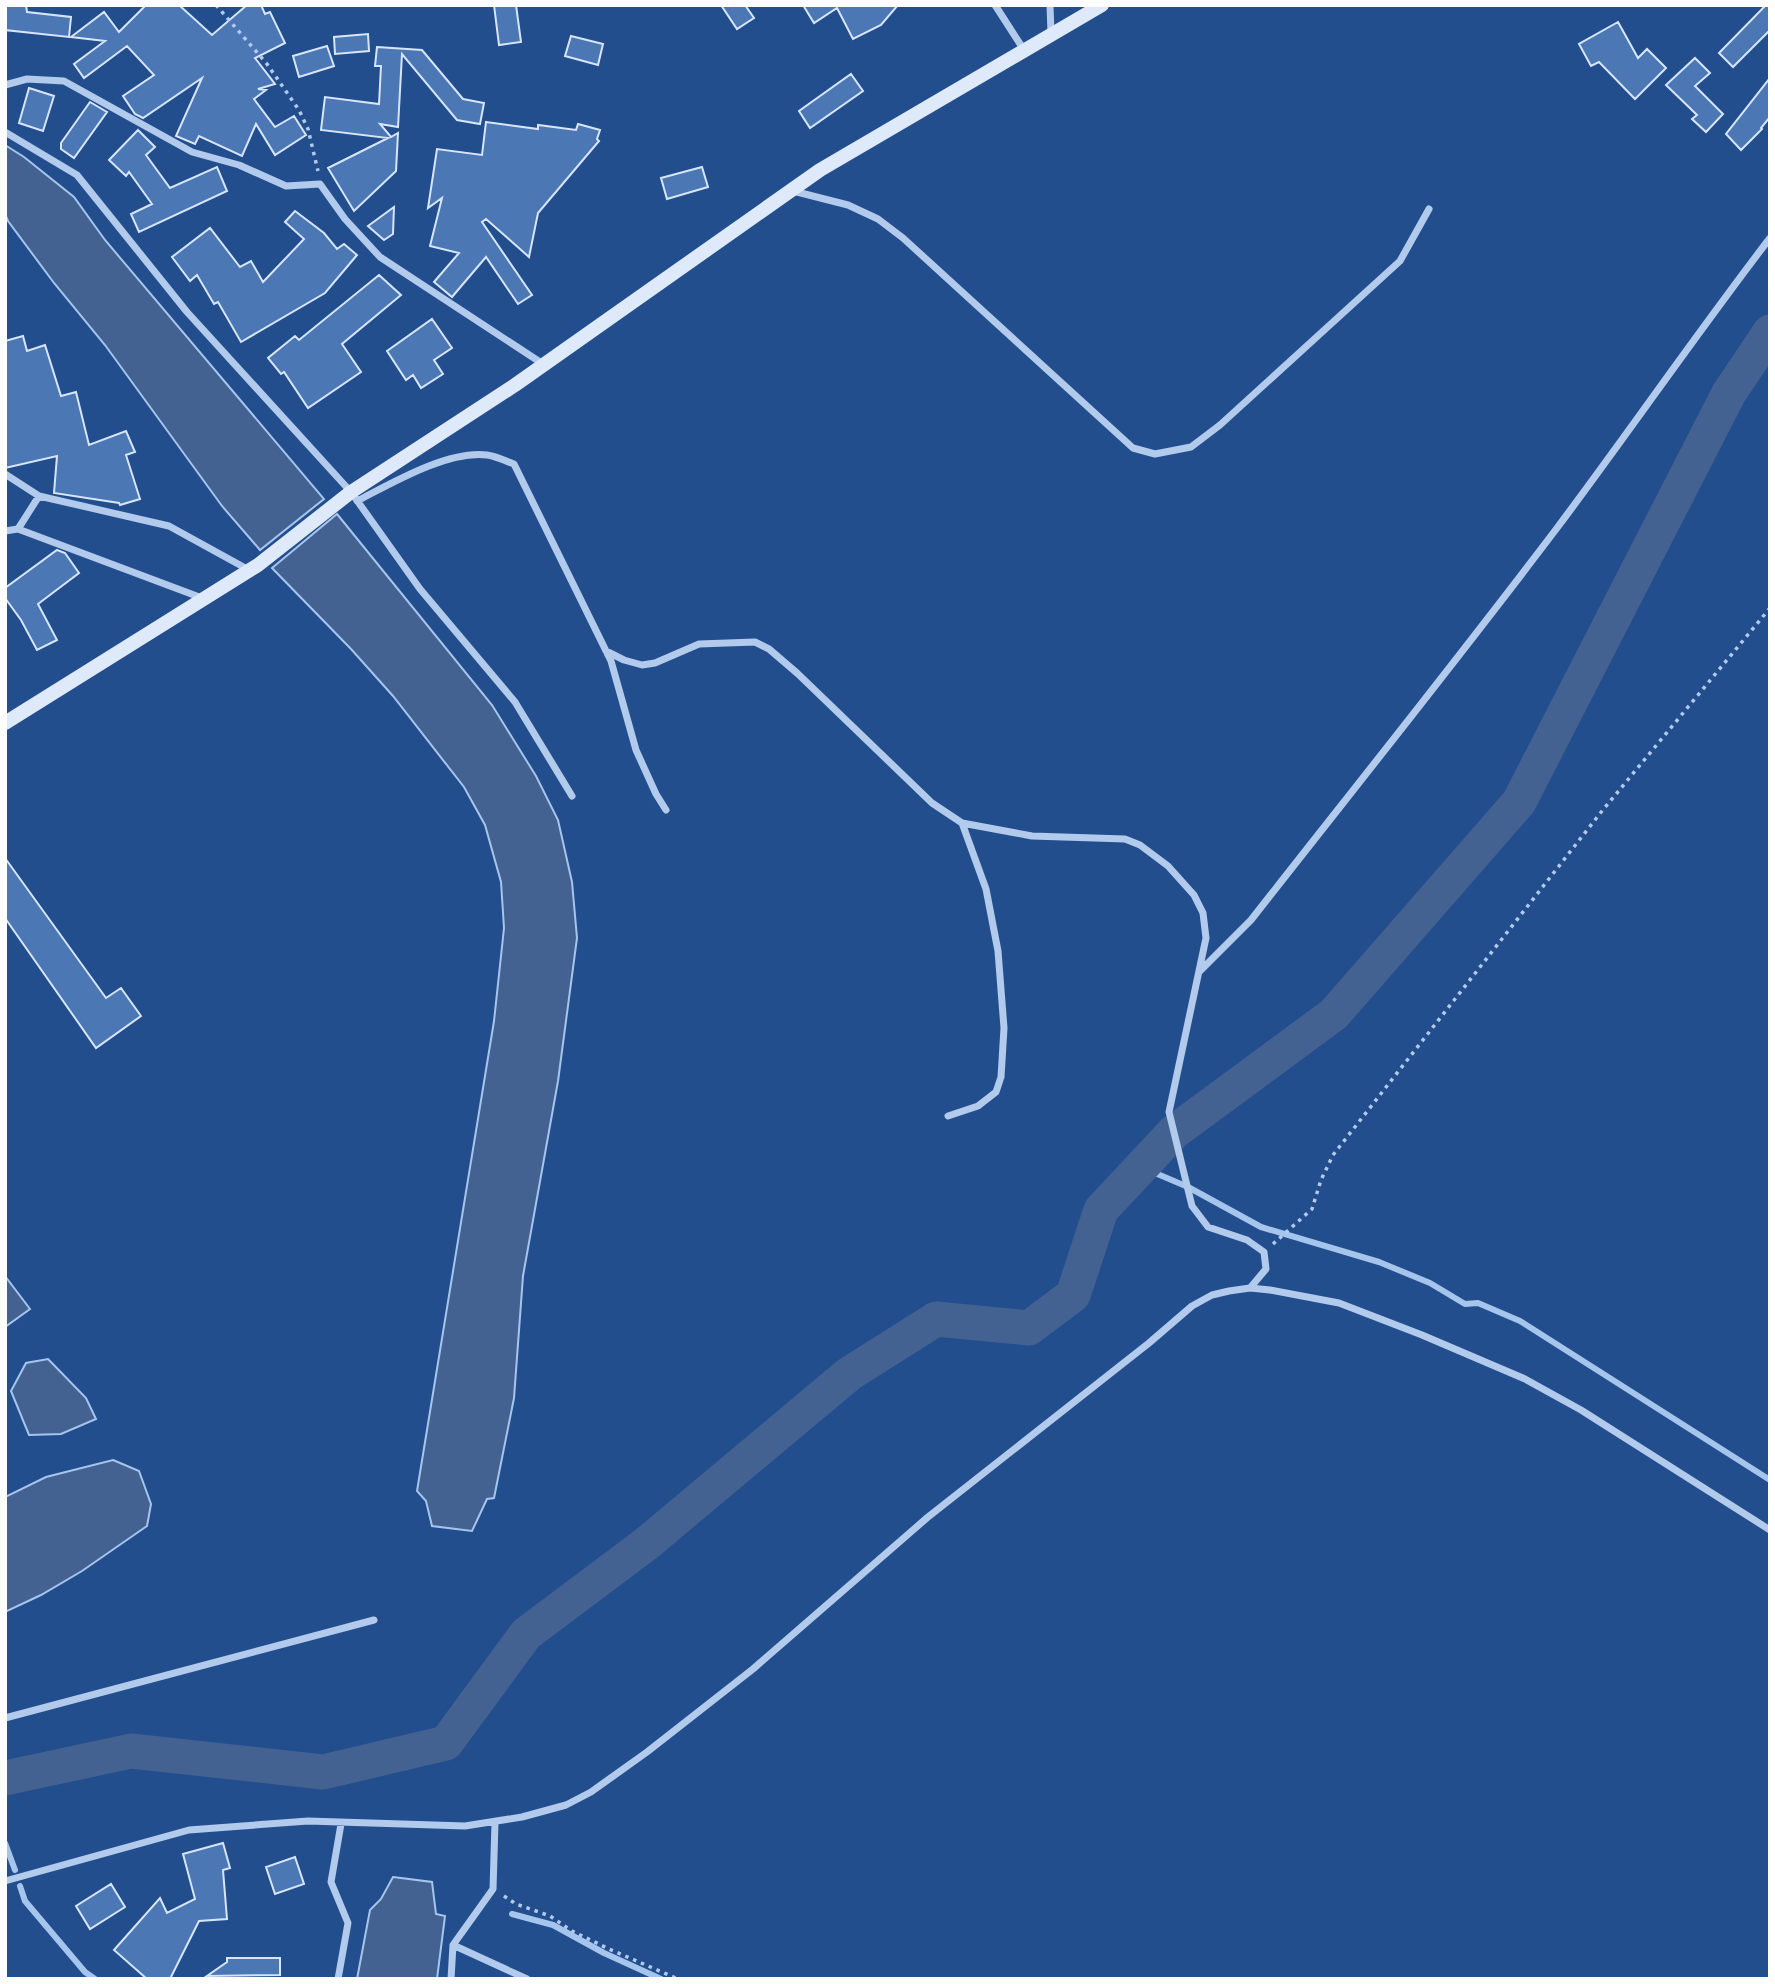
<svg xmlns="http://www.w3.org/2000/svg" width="1775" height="1984" font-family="'Exo 2',sans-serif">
  <rect width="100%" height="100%" fill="#234e8e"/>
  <!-- water -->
  <path fill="#436291" stroke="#a6c5ed" stroke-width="2" d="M5,145L24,157L74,197L105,240L324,499L260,550L222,506L105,345L54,283L8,221L5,214Z
    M337,514L492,705L536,776L558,820L572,882L577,938L558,1081L523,1276L514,1398L494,1498L487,1499L472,1531L432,1526L426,1501L417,1491L494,1021L504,928L501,882L485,825L464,787L393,696L351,649L272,568Z
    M5,1276L30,1309L5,1327Z
    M48,1359L86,1398L96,1419L61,1434L29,1435L11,1391L26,1363Z
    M113,1460L139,1471L151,1504L147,1526L82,1571L41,1595L5,1612V1497L46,1477Z
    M393,1877L432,1882L436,1914L445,1916L437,1979H357L370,1910L381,1899Z"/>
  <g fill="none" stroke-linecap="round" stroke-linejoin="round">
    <!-- stream -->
    <path stroke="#a6c5ed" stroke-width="6" d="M1141,1167L1188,1187L1261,1227L1379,1262L1430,1283L1465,1304L1478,1303L1520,1321L1770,1480
      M5,1843L15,1870
      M20,1886L25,1901L85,1972L95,1979
      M512,1914L553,1925L604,1953L661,1979"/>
    <!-- river -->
    <path stroke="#436291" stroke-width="35" d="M5,1778L131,1751L323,1772L446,1743L526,1634L646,1544L849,1374L936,1319L1029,1328L1073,1295L1101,1210L1174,1132L1334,1014L1519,802L1729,393L1770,332"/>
  </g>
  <!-- building -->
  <path fill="#4b77b5" stroke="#d7e5f9" stroke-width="2" d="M5,5H26L27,12L71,17L69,37L5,30Z
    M146,5H179L212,35L247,5H261L265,14L270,12L285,43L255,58L275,84L258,89L266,90L254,99L275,127L294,116L306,135L275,155L256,124L242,156L199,136L195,144L176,136L202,78L143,118L135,114L123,96L154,75L127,46L84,78L74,64L105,41L71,37L104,12L119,32Z
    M494,5H516L521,42L499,45Z
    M721,5H745L754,18L737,29Z
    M803,5H898L881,25L853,39L837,8L814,23Z
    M1766,5H1770V30L1733,67L1719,53Z
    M1618,22L1638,58L1647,49L1666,68L1635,99L1599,62L1591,66L1579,44Z
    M368,34L369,51L335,54L334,37Z
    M571,36L603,44L598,65L565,56Z
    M327,46L334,66L299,77L293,56Z
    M377,47L422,50L463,99L484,103L480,124L457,120L402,54L398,127L380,124L391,137L398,133L396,171L354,211L328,168L388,138L321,130L325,97L379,104L381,66H375Z
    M1695,58L1710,73L1695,86L1723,114L1706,132L1692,119L1697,115L1666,85Z
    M851,74L863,91L810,128L799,111Z
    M1770,78V117L1761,128L1762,129L1741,150L1726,134Z
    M29,88L54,96L43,131L19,123Z
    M90,102L107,112L74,158L61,149V143Z
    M486,122L538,129V125L576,130L578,124L600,130L597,139L599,141L538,213L529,257L486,219L482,222L532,295L518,304L486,257L452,297L434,282L459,253L430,246L442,198L428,208L437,149L482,155Z
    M138,130L155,147L146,155L170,188L217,167L227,191L139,232L131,214L152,204L129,172L126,176L109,160Z
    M702,167L708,187L667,199L661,178Z
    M394,207L393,234L384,240L368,226Z
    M295,211L324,233L337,249L344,244L357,255L325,293L241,342L218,302L214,304L197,275L190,281L172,257L210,228L240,267L251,261L263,282L304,239L285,222Z
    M379,275L401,295L342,344L361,372L308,408L284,372L281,374L268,358L295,336L299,340Z
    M432,319L452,348L434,360L443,374L421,388L413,375L406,380L387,351Z
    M23,336L27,351L45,345L61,396L76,392L89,445L126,431L135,452L126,455L140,499L120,505L119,503L54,493L57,456L5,468V341Z
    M57,550L65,553L79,573L38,604L57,640L37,650L21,620L5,598V588Z
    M5,858L106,998L121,988L141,1016L96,1048L5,918Z
    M223,1843L230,1868L223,1870L227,1919L199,1921L170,1979H147L114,1950L160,1898L167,1913L195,1899L183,1854Z
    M295,1857L304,1884L275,1894L266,1867Z
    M111,1884L125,1907L90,1929L76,1906Z
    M227,1958H280V1975L207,1976L227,1962Z"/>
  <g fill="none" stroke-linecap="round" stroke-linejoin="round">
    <!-- path -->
    <path stroke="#b2caec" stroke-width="3.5" stroke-dasharray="3.5 5" stroke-linecap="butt" d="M216,5L267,64L299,110L308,129L318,171
      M1273,1244L1312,1209L1321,1180L1333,1155L1602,811L1770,608
      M504,1896L516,1904L550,1916L572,1931L609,1949L678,1979"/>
    <!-- street -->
    <path stroke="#b2caec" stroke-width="7" d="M995,5L1024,50
      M1050,5L1051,34
      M5,85L27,79L64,81L192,152L239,165L286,186L320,184L345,219L380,257L543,364
      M5,132L77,175L187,312L351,492L420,589L515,702L572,796
      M793,191L848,205L878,219L903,238L1133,448L1155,454L1191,447L1220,425L1400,261L1429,209
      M5,474L39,496L169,526L249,570
      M357,501C392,483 448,450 487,455C496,456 505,461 514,464L611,661L636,750L656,794L666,810
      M18,529L39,496
      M5,531L18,529L202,598
      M606,651L624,660L642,665L655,663L699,644L755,642L769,649L797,673L932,803L962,823L986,889L998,951L1004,1028L1001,1077L996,1092L978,1106L948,1116
      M962,823L1032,836L1125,839L1140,845L1168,866L1194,895L1203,913L1206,938L1169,1112L1192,1206L1208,1227L1247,1240L1264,1252L1266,1269L1250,1288
      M1200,971L1251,920C1353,790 1457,660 1557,528C1629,432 1697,333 1770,238
      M5,1718L374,1620
      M5,1881L189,1830L308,1821L465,1826L522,1817L566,1805L591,1792L647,1752L753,1669L928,1517L1149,1343L1192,1306L1212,1295L1229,1291L1250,1288L1270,1290L1339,1303L1422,1335L1525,1379L1581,1410L1770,1530
      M453,1945L527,1979
      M338,1979L348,1923L331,1882L341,1824
      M451,1979L453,1945L493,1889L495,1823"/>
    <!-- secondary -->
    <path stroke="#dee9f9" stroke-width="14" d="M5,723L258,565L351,492L515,385L820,170L1102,5"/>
  </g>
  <!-- border -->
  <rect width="1775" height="1984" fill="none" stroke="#ffffff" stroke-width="14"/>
</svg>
